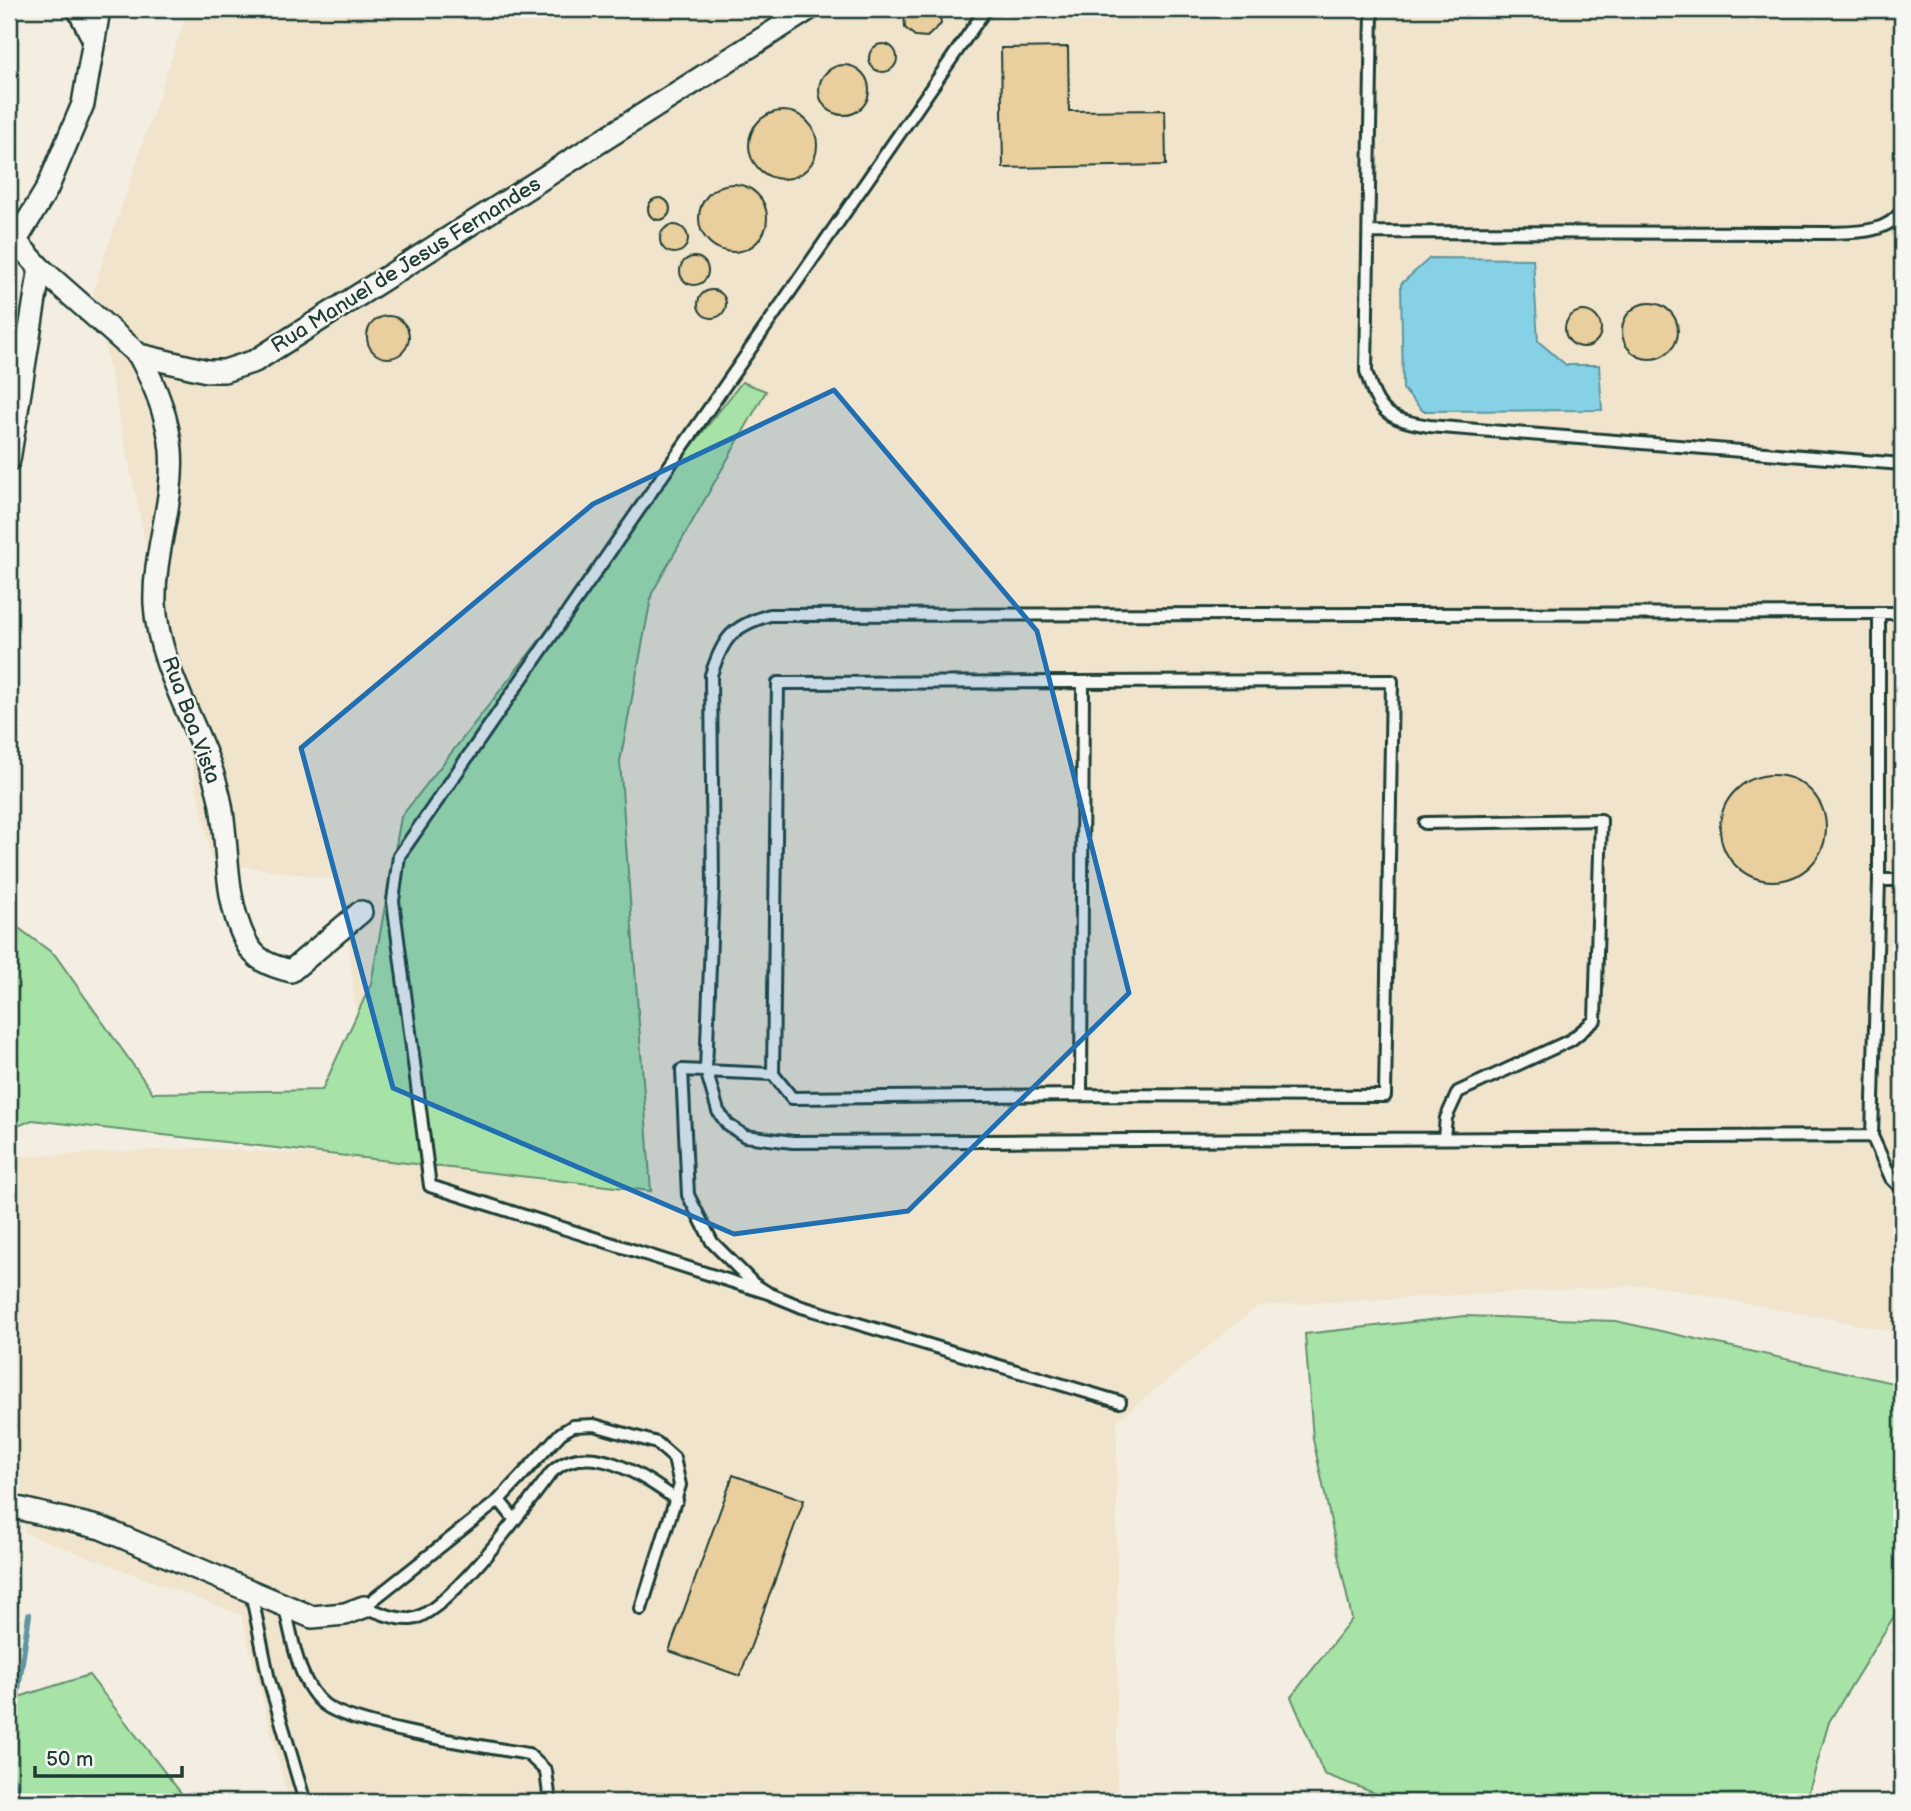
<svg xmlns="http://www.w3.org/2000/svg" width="1911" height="1811" font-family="'Balsamiq Sans',sans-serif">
  <rect width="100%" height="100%" fill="#f3eee1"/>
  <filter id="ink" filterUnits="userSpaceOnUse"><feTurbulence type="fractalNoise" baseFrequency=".0143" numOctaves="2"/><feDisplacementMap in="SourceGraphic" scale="14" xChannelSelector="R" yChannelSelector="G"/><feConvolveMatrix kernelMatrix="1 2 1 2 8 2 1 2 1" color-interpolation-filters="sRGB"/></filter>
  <g filter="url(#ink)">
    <!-- built -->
    <path fill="#f0e4cd" d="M188,9H1902V1333L1651,1285L1258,1306L1117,1421V1802H289L241,1615L25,1533L9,1321V1157L200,1148L371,1158L342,880L212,862L93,291Z"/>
    <!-- green -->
    <path fill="#a7e2a7" stroke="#63906e" stroke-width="2" d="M742,382L766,391L652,593L620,761L651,1191L32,1120L9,1130V921L55,955L153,1093L322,1090L371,984L401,817Z
      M1465,1316L1616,1321L1902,1385V1603L1829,1722L1806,1802H1398L1324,1774L1291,1697L1352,1619L1313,1439L1305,1334Z
      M89,1675L188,1802H9V1700Z"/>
    <!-- water -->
    <path fill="#87d1e7" stroke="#5d969f" stroke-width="2" d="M1430,258L1533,259L1538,341L1566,365H1599L1602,410L1423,411L1403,389L1401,284Z"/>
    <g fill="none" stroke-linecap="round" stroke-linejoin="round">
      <!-- stream -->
      <path stroke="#5d969f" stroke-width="6" d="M9,1750L29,1615
        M9,1770L22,1802"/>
    </g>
    <!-- building -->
    <path fill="#e9ce9e" stroke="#1f3d34" stroke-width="2" d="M904,9H939L941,24L927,37L915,36L905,28Z
      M869 58a14 14 0 1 1 28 0a14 14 0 1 1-28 0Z
      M1068,47L1069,111L1165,110L1166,165L1003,168L1001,48Z
      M819 90a25 25 0 1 1 50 0a25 25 0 1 1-50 0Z
      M749 145a34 34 0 1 1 68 0a34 34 0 1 1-68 0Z
      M699 218a34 34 0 1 1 68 0a34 34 0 1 1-68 0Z
      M648 209a11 11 0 1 1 22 0a11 11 0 1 1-22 0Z
      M660 239a14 14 0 1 1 28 0a14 14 0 1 1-28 0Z
      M680 271a14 14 0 1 1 28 0a14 14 0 1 1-28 0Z
      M698 304a14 14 0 1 1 28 0a14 14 0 1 1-28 0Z
      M1622 331a28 28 0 1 1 56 0a28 28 0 1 1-56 0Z
      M1565 329a18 18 0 1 1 36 0a18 18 0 1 1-36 0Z
      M367 337a21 21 0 1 1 42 0a21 21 0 1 1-42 0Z
      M1720 828a53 53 0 1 1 106 0a53 53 0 1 1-106 0Z
      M733,1475L804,1500L740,1676L669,1651Z"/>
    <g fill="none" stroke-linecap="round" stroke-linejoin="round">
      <defs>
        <path id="service" d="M1372,9L1366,371C1378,413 1387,419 1429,426L1902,464
          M1369,232L1829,233C1853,232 1888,234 1902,210
          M1879,613V880L1872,1136L1891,1178L1902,1189
          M1083,682L1081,1095L792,1098L773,1074L682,1070L688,1195L712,1242L754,1284L768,1293L802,1307L1120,1402
          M1425,823L1601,820L1595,1020L1571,1040L1458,1092L1446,1118L1444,1137
          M1879,880H1902
          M773,1074L778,683L1392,681L1385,1096L1081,1095
          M1872,1136L793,1142L745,1136L728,1125L718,1111L706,1070L713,887L711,675C723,638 732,626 770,615L1902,613
          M768,1293L430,1186L393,901L399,856L986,9
          M499,1500L515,1520
          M251,1592L269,1680L305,1802
          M364,1607L499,1500L561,1433L573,1426L594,1425L657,1443L674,1458L680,1485L641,1609
          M364,1607C379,1612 395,1620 411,1619C447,1615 528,1503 551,1473C587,1437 643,1476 677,1500
          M285,1608C293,1640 298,1684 325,1705C354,1727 487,1747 528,1754L546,1771L550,1802"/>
        <path id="minor" d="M94,40L99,9
          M9,234L40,268L139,355L207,371H224L255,361L809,9
          M15,242L47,189L83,104L94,40L78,9
          M139,355C155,385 168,416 171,450C175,502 153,552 155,604C159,676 208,736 221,805C229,851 224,897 245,940C255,961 271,966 291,971L361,912
          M9,460L40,268
          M9,1506L101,1528L312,1617L345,1614L364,1607"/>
      </defs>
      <!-- service casing -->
      <use href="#service" stroke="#1f3d34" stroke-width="16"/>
      <!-- minor casing -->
      <use href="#minor" stroke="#1f3d34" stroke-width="26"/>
      <!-- service -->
      <use href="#service" stroke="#f6f6f2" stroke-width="10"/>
      <!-- minor -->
      <use href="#minor" stroke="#f6f6f2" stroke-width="21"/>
    </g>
  </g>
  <!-- marked area -->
  <path fill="#1f6fb2" fill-opacity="0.2" stroke="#1f6fb2" stroke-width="5" stroke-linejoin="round" d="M834,390L1037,631L1129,993L908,1211L734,1234L393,1088L301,748L593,504Z"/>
  <g text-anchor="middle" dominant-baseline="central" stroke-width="5" stroke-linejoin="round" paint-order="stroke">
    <!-- street labels -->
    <g font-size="21" fill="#1f3d34" stroke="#f6f6f2">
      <text transform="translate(406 265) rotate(-32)">Rua Manuel de Jesus Fernandes</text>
      <text transform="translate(191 720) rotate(70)">Rua Boa Vista</text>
    </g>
  </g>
  <!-- margin -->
  <rect width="1911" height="1811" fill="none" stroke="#f6f6f2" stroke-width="35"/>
  <rect x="18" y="18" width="1876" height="1776" fill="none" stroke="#1f3d34" stroke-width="2.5" filter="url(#ink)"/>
  <!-- scale -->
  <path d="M35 1766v10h147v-10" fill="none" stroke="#1f3d34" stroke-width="3.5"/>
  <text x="46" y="1766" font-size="21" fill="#1f3d34" stroke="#f6f6f2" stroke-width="5" paint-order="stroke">50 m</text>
</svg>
